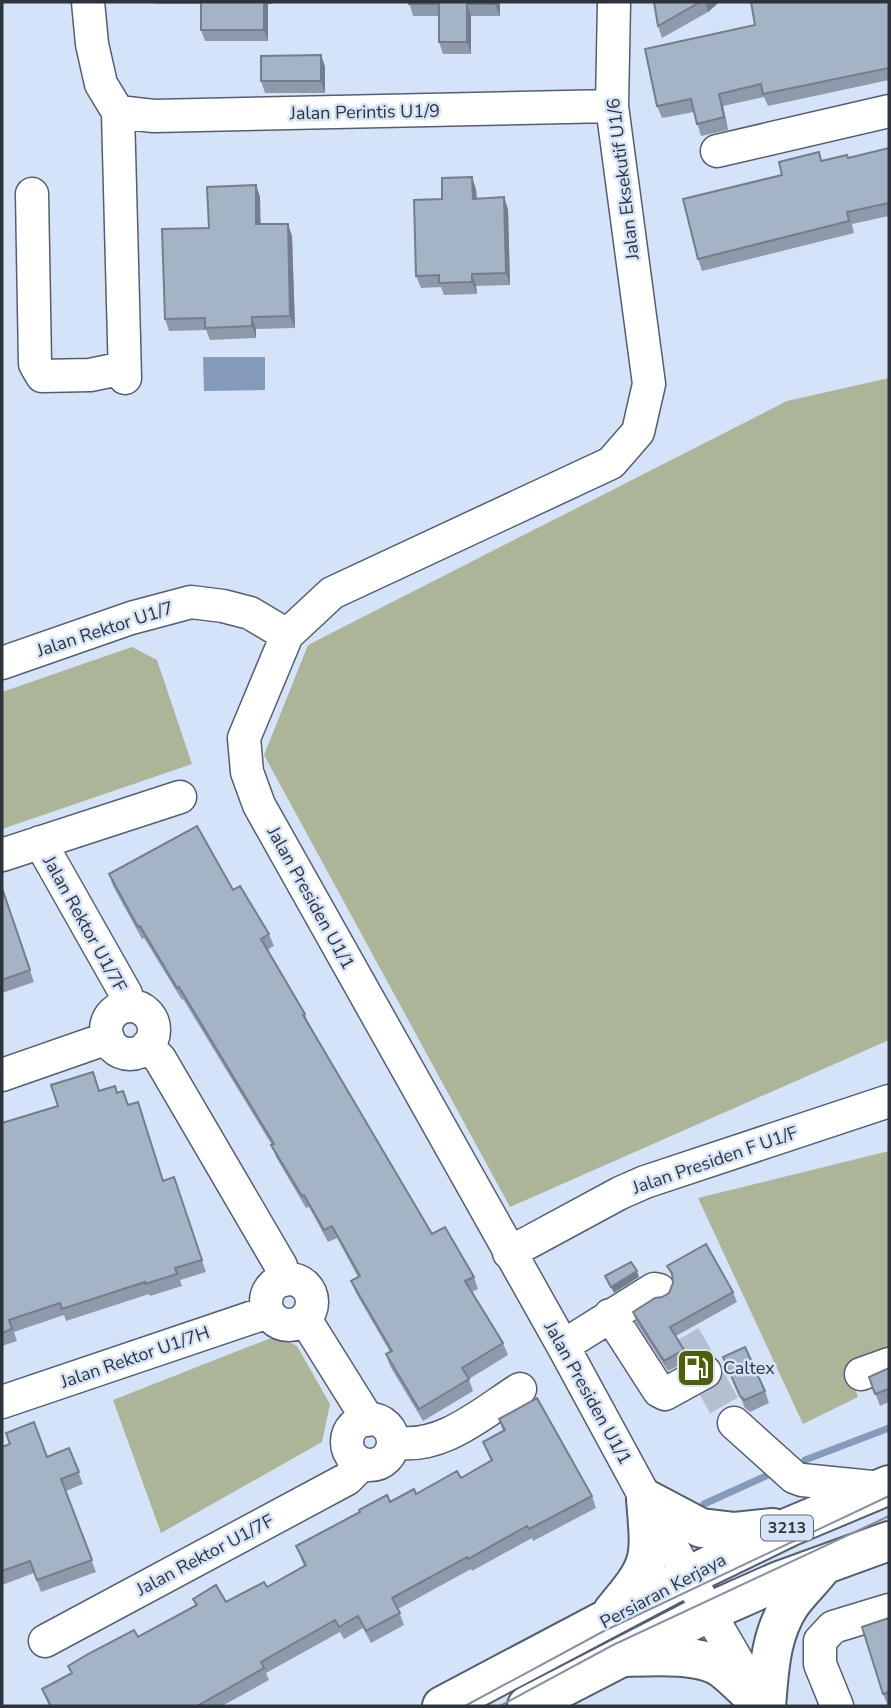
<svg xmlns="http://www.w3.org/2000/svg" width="891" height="1708" font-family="'Nunito Sans',sans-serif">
  <rect width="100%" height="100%" fill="#d5e3f8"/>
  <!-- green -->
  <path fill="#acb598" d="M889,378V1040L510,1207L264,755L308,645L787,401Z
    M132,647L157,660L192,764L2,829V692Z
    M889,1151V1355L849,1371L858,1397L803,1424L698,1198Z
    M276,1336L297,1346L330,1404L322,1442L161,1533L113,1400Z"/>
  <!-- water -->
  <path fill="#859bbc" d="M203,357H265V390L204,391Z"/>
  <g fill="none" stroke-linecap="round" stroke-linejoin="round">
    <!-- stream -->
    <path stroke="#859bbc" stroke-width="7" d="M805,1460L889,1428
      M704,1504L777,1471"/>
    <!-- minor-tunnel -->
    <path stroke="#b4c0d2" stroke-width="32" stroke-dasharray="32 16" stroke-linecap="butt" d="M661,1294L734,1423"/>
    <defs>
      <path id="minor" d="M88,2L92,44L101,84L118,112L125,378
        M614,2L612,106L649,384L638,432L611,463L332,593L287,635L244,738L247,772L259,805L563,1346L688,1576L754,1690
        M118,112L154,116L612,106
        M717,151L889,111
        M32,194L35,364L42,376L90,375L124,368
        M2,663L131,618L191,602L223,606L250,613L287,635
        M40,842L126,994L128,1006
        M2,855L180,797
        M106 1030a24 24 0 1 1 48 0a24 24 0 1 1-48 0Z
        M147,1046L160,1059L281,1266L284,1280
        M2,1075L108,1038
        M509,1253L620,1193L645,1182L889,1101
        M266 1302a23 23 0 1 1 46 0a23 23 0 1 1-46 0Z
        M610,1315L659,1391L665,1394L705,1372
        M305,1319L368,1420
        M563,1346L654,1289L659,1290
        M861,1374L889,1364
        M2,1402L268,1312
        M347 1442a23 23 0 1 1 46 0a23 23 0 1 1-46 0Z
        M734,1423L794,1477L802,1480L882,1488
        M393,1442C441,1451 482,1413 520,1389
        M45,1641L347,1479L362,1464
        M837,1706L820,1664V1641L833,1627L889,1610"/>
      <path id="major" d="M646,1499L701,1528L735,1532L773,1528
        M613,1611C653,1564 651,1560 646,1499
        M626,1657C652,1656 701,1653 723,1669C737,1680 750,1694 763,1706
        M442,1706L688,1576L789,1527L889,1485
        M527,1706L709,1612L779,1581L889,1541
        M766,1706C769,1672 770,1635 790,1605C799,1592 812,1580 822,1567"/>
    </defs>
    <!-- minor casing -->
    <use href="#minor" stroke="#535f71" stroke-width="35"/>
    <!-- major casing -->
    <use href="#major" stroke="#535f71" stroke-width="42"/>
    <!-- minor -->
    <use href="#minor" stroke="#fff" stroke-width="32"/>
    <!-- major -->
    <use href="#major" stroke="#fff" stroke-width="38"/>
    <!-- tram -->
    <path stroke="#8791a0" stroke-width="2" d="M465,1706L604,1631L889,1496
      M500,1706L613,1645L889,1516"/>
  </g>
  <!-- wall -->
  <path fill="#8e9aab" d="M155,2H272V4H268V41H205L201,30V4H156Z
    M409,2H500V16H471V54H443L439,42V16H413Z
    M654,2H718L716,5L708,12L662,38L658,26Z
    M889,2V80L768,106L764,97L723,106L728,130L701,136L694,112L662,118L657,106L755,25Z
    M321,55L325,67V93H265L261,81Z
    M889,148V216L852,224L854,233L702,271L698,259L782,175L819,152L822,161L848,158Z
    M256,185L260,197V224L292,236L295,328L256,329V338L210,340L206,330L169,331L165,319L209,228Z
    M476,189L477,198L508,209L510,285L476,286L477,294L444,295L441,287L421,288L416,276L442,199Z
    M109,874L233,890L269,934L274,946L267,950L305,1014L309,1026L432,1234L474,1277L478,1289L472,1292L503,1343L508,1355L469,1379L473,1391L423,1421L390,1366L386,1354L390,1352L356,1293L351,1281L358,1277L337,1238L328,1242L309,1207L306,1208L276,1157L272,1145L183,999L182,1000L144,938L142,939L113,886Z
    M2,888L34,982L2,993Z
    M99,1091L117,1093L128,1105L138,1102L163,1181L174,1177L206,1272L180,1280L182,1286L150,1296L149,1294L66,1321L64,1315L14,1332L17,1341L2,1346V1123L58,1106Z
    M667,1266L733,1292L737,1302L676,1336L684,1350L688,1361L668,1371L636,1322L633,1312L669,1293L673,1283V1279Z
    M723,1357L765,1391L769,1403L750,1412L745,1408Z
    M889,1368V1402L880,1406L869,1377Z
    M499,1419L592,1496L596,1508L533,1541L532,1538L472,1571L471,1569L398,1609L404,1625L371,1643L363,1628L344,1639L340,1632L266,1673L269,1680L222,1706H49L42,1689L71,1673L68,1666L138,1637L196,1606L193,1599L226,1602L267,1587L304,1566L296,1546L390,1502L461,1478L491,1461L483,1442L503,1431Z
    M2,1447L47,1457L69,1448L83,1484L66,1491L96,1572L41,1592L34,1573L2,1585Z
    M889,1618V1706H888L883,1694Z"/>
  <!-- shaded-wall -->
  <path fill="#747d8b" d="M264,2H267L268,4V41L264,30Z
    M495,2H500V16L495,4Z
    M705,2H718L716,5L708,12Z
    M467,4L471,16V54L467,42Z
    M321,55L325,67V93L321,81Z
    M719,94L723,106L728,130L724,117Z
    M472,177L476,189L477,211L473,199Z
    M256,185L260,197L261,236L256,224Z
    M504,197L508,209L510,285L506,273Z
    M288,224L292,236L295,328L290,316Z
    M472,274L476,286L477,294L472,282Z
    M252,317L256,329V338L252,326Z
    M637,1271L639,1277L614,1293L611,1287Z"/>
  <!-- building -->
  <path fill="#a5b3c7" stroke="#747d8b" stroke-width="2" d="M201,2H264V30H201Z
    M409,2H495V4H467V42H439V4H409Z
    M654,2H700L658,26Z
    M751,2H889V68L763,94L761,84L719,94L724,117L697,124L691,99L657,106L645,49L755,25Z
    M321,55V81H261V56Z
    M889,148V203L847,212L849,221L698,259L683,199L782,175L779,162L819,152L821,161L847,155L848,158Z
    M472,177L473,199L504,197L506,273L472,274V282L439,283V275L416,276L414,200L442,199V178Z
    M256,185V224H288L290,316L252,317V326L205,328V318L165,319L162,229L209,228L207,187Z
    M197,826L233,890L240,886L269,934L261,939L305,1014L303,1015L432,1234L445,1227L474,1277L465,1281L503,1343L462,1368L469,1379L419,1409L386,1354L392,1351L351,1281L360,1276L332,1226L324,1230L304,1195L302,1196L271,1145L274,1144L179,987L177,988L140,926L138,927L109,874Z
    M2,888L30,970L2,980Z
    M93,1072L99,1091L115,1086L117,1093L123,1091L128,1105L138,1102L163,1181L174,1177L202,1260L175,1268L177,1274L145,1284V1282L62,1309L60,1303L9,1320L12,1329L2,1333V1123L58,1106L51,1085Z
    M706,1244L733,1292L670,1327L684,1350L664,1361L633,1312L655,1298L662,1297L669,1293L673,1283L672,1273L667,1266Z
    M631,1262L637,1271L611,1287L605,1276Z
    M745,1347L765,1391L745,1400L740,1396L723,1357Z
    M889,1368V1389L875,1394L869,1377Z
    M537,1398L592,1496L529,1529L527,1526L468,1559L467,1557L392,1598L400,1613L366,1631L358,1616L339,1627L335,1620L261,1662L264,1668L197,1706H51L42,1689L72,1673L68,1666L88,1654L134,1630L138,1637L197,1605L193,1599L216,1585L226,1602L264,1582L267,1587L306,1565L296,1546L360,1512L359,1510L387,1495L390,1502L414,1489L416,1494L457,1471L461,1478L492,1460L483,1442L505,1430L499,1419Z
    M34,1422L47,1457L69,1448L79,1472L61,1479L92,1560L37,1580L30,1561L2,1571V1447L10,1444L6,1433Z
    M889,1618V1692L883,1694L862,1627Z"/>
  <!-- icons -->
  <defs>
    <symbol id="fuel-square" viewBox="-11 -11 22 22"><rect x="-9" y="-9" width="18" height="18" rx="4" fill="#4e6007" stroke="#d5e3f8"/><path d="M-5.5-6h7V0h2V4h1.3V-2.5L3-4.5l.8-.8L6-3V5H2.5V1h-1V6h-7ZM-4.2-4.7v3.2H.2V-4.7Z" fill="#fff"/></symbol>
  </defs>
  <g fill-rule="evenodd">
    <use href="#fuel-square" x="674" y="1346" width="44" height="44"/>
  </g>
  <g text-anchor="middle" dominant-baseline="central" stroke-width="5" stroke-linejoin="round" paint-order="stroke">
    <!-- shield labels -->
    <rect fill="#d5e3f8" stroke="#606874" stroke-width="2" x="761" y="1515.5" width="52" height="25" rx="5"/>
    <g font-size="16" font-weight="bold" fill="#2e343c">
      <text x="787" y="1528">3213</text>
    </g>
    <!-- street labels -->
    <g font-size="18" fill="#2e343c" stroke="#d5e3f8">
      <text transform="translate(365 112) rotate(-1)">Jalan Perintis U1/9</text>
      <text transform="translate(623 179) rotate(-97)">Jalan Eksekutif U1/6</text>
      <text transform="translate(105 629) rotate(-18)">Jalan Rektor U1/7</text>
      <text transform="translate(311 898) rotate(61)">Jalan Presiden U1/1</text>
      <text transform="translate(85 924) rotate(61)">Jalan Rektor U1/7F</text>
      <text transform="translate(715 1160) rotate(-19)">Jalan Presiden F U1/F</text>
      <text transform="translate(135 1357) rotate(-19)">Jalan Rektor U1/7H</text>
      <text transform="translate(588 1393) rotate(61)">Jalan Presiden U1/1</text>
      <text transform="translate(205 1555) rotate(-28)">Jalan Rektor U1/7F</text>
      <text transform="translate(663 1591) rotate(-28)">Persiaran Kerjaya</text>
    </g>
    <!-- poi labels -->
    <g font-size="18" fill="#2e343c" stroke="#d5e3f8" text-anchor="start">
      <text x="723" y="1368">Caltex</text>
    </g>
  </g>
  <!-- border -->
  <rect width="891" height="1708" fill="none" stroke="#2e343c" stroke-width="7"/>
</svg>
